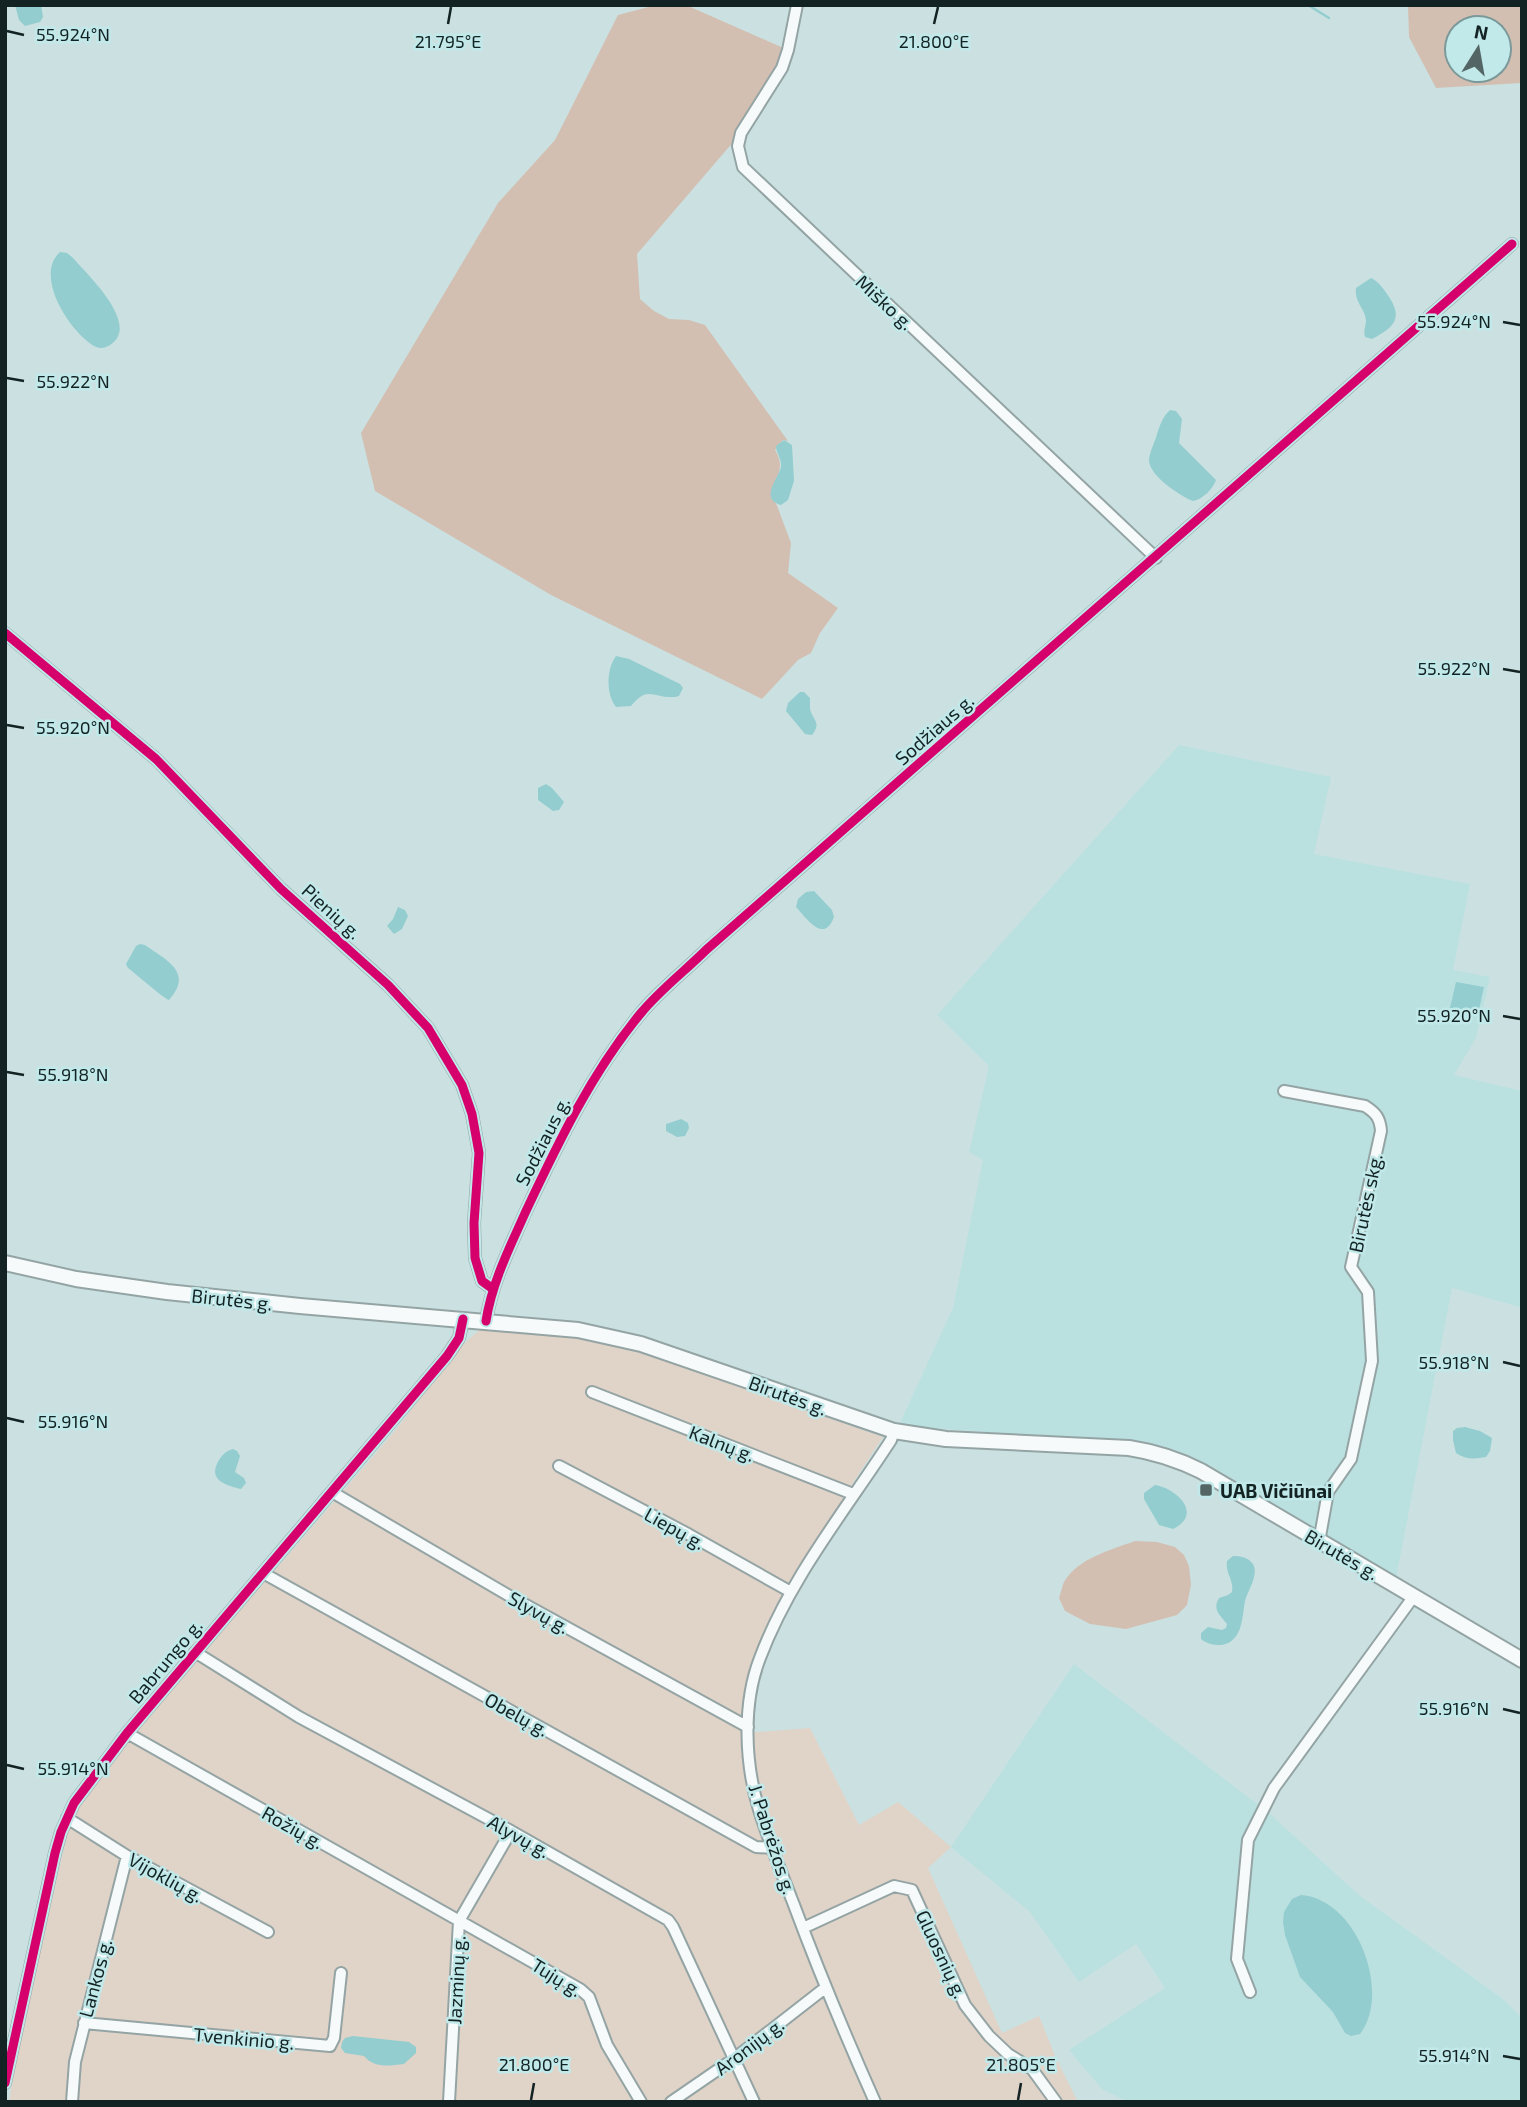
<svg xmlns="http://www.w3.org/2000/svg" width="1527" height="2107" font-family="'Exo 2',sans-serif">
  <rect width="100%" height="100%" fill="#cbe1e1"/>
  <!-- built -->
  <path fill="#bbe0e0" d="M1179,745L1331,777L1314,854L1470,884L1453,970L1490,977L1476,1038L1454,1075L1522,1091V1305L1520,1307L1452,1288L1396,1578L1211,1466L1162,1446L1142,1443L918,1427L900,1423L953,1308L983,1160L969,1152L989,1066L937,1015Z
    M1074,1664L1269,1813L1360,1896L1503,1999L1522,2018V2102H1129L1102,2089L1069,2050L1165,1988L1136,1944L1079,1982L1030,1912L951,1847Z"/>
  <!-- green -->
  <path fill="#e0d3c8" d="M483,1327L567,1335L629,1348L883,1437C861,1470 840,1503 819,1536C779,1597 742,1658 744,1733L810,1728L859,1825L898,1802L951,1847L928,1868L1002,2033L1039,2016L1056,2058L1078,2102H9L18,2047L69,1826L81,1802L110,1762C204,1651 300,1542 394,1432C423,1397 447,1355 483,1327Z"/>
  <!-- forest -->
  <path fill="#d3bfb1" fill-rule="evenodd" d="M656,5H686L788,50L741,133L637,254L640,299L654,311L669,319L689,320L705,325L788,441L783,440L775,450C787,470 774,476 771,497L776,503L791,543L788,573L838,608L820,633L811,653L798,660L762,699L551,595L375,491L361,433L498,203L555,140L618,15Z
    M1408,5H1522V83L1436,88L1409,37ZM1457,28H1499V70H1457Z
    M1135,1541L1157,1542L1175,1547L1184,1555L1189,1566L1191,1585L1187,1605L1177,1615L1126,1629L1090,1624L1065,1611L1059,1598C1061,1593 1062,1586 1064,1582C1078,1558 1111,1550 1135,1541Z"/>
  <!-- water -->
  <path fill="#93cdcf" d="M15,5H41L43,17L40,22L25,26L19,20Z
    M60,252L67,253L72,257C86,273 142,325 110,345C105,348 101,349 96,347C71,334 33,276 60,252Z
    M1371,278C1379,282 1382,287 1387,294C1404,318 1395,327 1372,339L1365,337C1363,330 1366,327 1366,320C1365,309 1354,302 1356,288Z
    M1170,410L1176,411L1182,419L1179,443L1216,480C1213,489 1203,499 1193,501C1180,496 1150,476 1149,461C1149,453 1155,442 1157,434C1160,425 1163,416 1170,410Z
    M784,440L792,445L794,481L788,500L781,505C759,499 778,479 781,467C782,459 776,453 776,446Z
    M616,656L629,659L680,684L683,688L679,696L675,697C652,698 648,685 631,706L616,707C606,694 606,670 616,656Z
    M800,692H804L810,698C810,702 810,705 810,709C813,721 822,722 812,735L805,734L786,711L788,703Z
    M546,784L552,788L564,802L559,810L553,811L538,800V788Z
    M814,891L832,910L834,917C824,944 807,919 796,907L798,899L806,892Z
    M398,907L405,910L408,916L402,929L394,934L387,926L393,919Z
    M140,944L145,945C166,960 194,972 169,1000C163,998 136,974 128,968L126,964L136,946Z
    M1456,982L1484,987L1478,1014L1450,1008Z
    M681,1119L688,1123L689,1128L685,1136L677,1137L666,1131V1124Z
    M1465,1427L1480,1431L1492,1438L1490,1451L1486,1457C1475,1459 1466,1460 1456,1453L1453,1440V1431L1457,1428Z
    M233,1449L237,1451L240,1456L235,1472L244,1478L246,1483L241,1489C225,1485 207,1480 219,1460C223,1454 226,1451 233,1449Z
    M1155,1485C1176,1488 1204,1514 1173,1529L1159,1525L1144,1499V1493Z
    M1233,1556C1240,1556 1248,1557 1253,1564C1259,1575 1248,1590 1245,1601C1242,1617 1243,1642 1221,1645C1213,1645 1207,1644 1201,1639V1633L1208,1627L1222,1630L1226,1628L1227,1624C1220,1615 1212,1610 1219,1598L1228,1595L1232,1592C1234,1580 1225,1573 1227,1561Z
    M1301,1895C1357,1899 1392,1992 1360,2034L1351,2036L1345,2033L1333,2012L1300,1977L1285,1935L1283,1922L1284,1912L1292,1899Z
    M353,2036L409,2042L416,2047V2053L404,2064C388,2066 374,2068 364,2056L345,2053L341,2048L342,2042L345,2038Z"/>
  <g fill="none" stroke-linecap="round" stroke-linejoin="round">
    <!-- stream -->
    <path stroke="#93cdcf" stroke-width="2.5" d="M1308,5L1329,18"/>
    <defs>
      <path id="minor" d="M797,5L788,50L782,68L741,133L738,146L743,167L1156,558
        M5,633L156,759L281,889L388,985L428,1028L462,1085L472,1114L479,1153L474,1223L475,1258L482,1281L493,1289
        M1284,1091L1365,1106C1376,1113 1380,1118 1381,1131L1351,1267L1368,1292L1372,1361L1351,1459L1328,1492L1319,1542
        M486,1321C492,1282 510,1247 526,1211C558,1143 592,1072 641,1013C660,990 685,971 706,950L1512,244
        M592,1392L853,1494
        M559,1466L688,1534L791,1592
        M332,1492L513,1598L748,1727
        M263,1573L756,1847L773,1848
        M195,1652L299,1717L511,1831L668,1920L673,1927L754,2102
        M127,1733L580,1989L589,1997L607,2045L641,2102
        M67,1818L127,1856L268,1932
        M803,1928L894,1886L912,1890L965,2005L989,2036L1008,2054L1032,2069L1056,2102
        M1250,1992L1237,1959L1248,1840L1274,1788L1414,1596
        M84,2023L330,2046L334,2038L341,1973
        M5,2083L55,1853L61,1832L74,1803L127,1733L447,1356L459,1338L463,1319
        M72,2102L75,2062L127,1856
        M449,2102L459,1921L511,1831
        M671,2102L735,2058L825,1988
        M875,2102C846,2037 819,1972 794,1905C782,1874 769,1842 759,1810C745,1764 742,1704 760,1658C790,1578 845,1511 891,1440L894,1431"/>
      <path id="secondary" d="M5,1263L76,1279L167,1292L300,1306L578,1330L641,1344L894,1431L946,1439L1129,1448C1155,1452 1177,1459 1201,1471L1522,1660"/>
    </defs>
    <!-- minor casing -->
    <use href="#minor" stroke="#94a4a4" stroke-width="14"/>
    <!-- secondary casing -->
    <use href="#secondary" stroke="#94a4a4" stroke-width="18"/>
    <!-- minor -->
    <use href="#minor" stroke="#f7fafa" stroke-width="10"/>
    <!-- secondary -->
    <use href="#secondary" stroke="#f7fafa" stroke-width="14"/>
    <defs>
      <path id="cycleway" d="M5,633L156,759L281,889L388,985L428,1028L462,1085L472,1114L479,1153L474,1223L475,1258L482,1281L493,1289
        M486,1321C492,1282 510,1247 526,1211C558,1143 592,1072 641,1013C660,990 685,971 706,950L1512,244
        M5,2083L55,1853L61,1832L74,1803L127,1733L447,1356L459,1338L463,1319"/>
    </defs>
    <!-- cycleway casing -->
    <use href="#cycleway" stroke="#c2e9ea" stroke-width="13"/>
    <!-- cycleway -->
    <use href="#cycleway" stroke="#d6006c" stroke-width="9"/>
  </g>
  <!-- ticks -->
  <path fill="none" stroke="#132222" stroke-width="2.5" d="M448,24L451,7M934,24L938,7M7,31L24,35M1503,322L1520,325M7,378L24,381M1503,669L1520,672M7,725L24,728M1503,1016L1520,1019M7,1072L24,1075M1503,1362L1520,1366M7,1418L24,1422M1503,1709L1520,1713M7,1765L24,1769M1503,2056L1520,2059M531,2100L534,2083M1018,2100L1021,2083"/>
  <!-- markers -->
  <rect fill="#536565" stroke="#c2e9ea" stroke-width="2.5" x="1199" y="1483" width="14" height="14" rx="3.5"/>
  <g text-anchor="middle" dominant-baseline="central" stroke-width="5" stroke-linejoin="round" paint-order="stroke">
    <!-- street labels -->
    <g font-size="19" fill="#132222" stroke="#c2e9ea">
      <text transform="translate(885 302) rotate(43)">Miško g.</text>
      <text transform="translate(934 729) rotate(-41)">Sodžiaus g.</text>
      <text transform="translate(332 911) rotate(42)">Pienių g.</text>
      <text transform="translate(542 1141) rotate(-63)">Sodžiaus g.</text>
      <text transform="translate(1365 1203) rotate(-78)">Birutės skg.</text>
      <text transform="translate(232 1299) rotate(6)">Birutės g.</text>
      <text transform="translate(788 1395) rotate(20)">Birutės g.</text>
      <text transform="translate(722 1443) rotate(21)">Kalnų g.</text>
      <text transform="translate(675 1528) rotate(29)">Liepų g.</text>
      <text transform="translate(1342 1554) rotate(30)">Birutės g.</text>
      <text transform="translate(539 1612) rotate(29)">Slyvų g.</text>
      <text transform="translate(165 1661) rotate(-50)">Babrungo g.</text>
      <text transform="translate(517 1714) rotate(29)">Obelų g.</text>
      <text transform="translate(293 1827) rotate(29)">Rožių g.</text>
      <text transform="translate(519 1836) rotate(29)">Alyvų g.</text>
      <text transform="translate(773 1839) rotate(72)">J. Pabrėžos g.</text>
      <text transform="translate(166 1877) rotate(29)">Vijoklių g.</text>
      <text transform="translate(942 1954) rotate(65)">Gluosnių g.</text>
      <text transform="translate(557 1977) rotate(32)">Tujų g.</text>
      <text transform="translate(95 1978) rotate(-75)">Lankos g.</text>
      <text transform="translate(456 1980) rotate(-87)">Jazminų g.</text>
      <text transform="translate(244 2038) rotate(5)">Tvenkinio g.</text>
      <text transform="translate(749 2046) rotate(-37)">Aronijų g.</text>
    </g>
    <!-- poi labels -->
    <g font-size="19" font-weight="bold" fill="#132222" stroke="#c2e9ea" text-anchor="start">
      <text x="1220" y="1490">UAB Vičiūnai</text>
    </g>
  </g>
  <g font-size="18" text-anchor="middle" fill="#132222" stroke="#c2e9ea" stroke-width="5" stroke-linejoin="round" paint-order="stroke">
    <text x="73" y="41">55.924°N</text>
    <text x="934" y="48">21.800°E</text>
    <text x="448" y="48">21.795°E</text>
    <text x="1454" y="328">55.924°N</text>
    <text x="73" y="388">55.922°N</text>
    <text x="1454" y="675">55.922°N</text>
    <text x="73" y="734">55.920°N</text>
    <text x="1454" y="1022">55.920°N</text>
    <text x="73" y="1081">55.918°N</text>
    <text x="1454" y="1369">55.918°N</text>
    <text x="73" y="1428">55.916°N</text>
    <text x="1454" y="1715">55.916°N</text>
    <text x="73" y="1775">55.914°N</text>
    <text x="1454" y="2062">55.914°N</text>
    <text x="534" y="2071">21.800°E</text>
    <text x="1021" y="2071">21.805°E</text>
  </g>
  <!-- border -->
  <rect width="1527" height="2107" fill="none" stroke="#132222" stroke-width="14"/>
  <!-- north arrow -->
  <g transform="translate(1478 49) rotate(11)"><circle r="33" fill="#c2e9ea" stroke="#7c999a" stroke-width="2"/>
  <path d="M0-5L12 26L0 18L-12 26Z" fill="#536565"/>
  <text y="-10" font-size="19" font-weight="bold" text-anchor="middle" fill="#132222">N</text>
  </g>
</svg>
